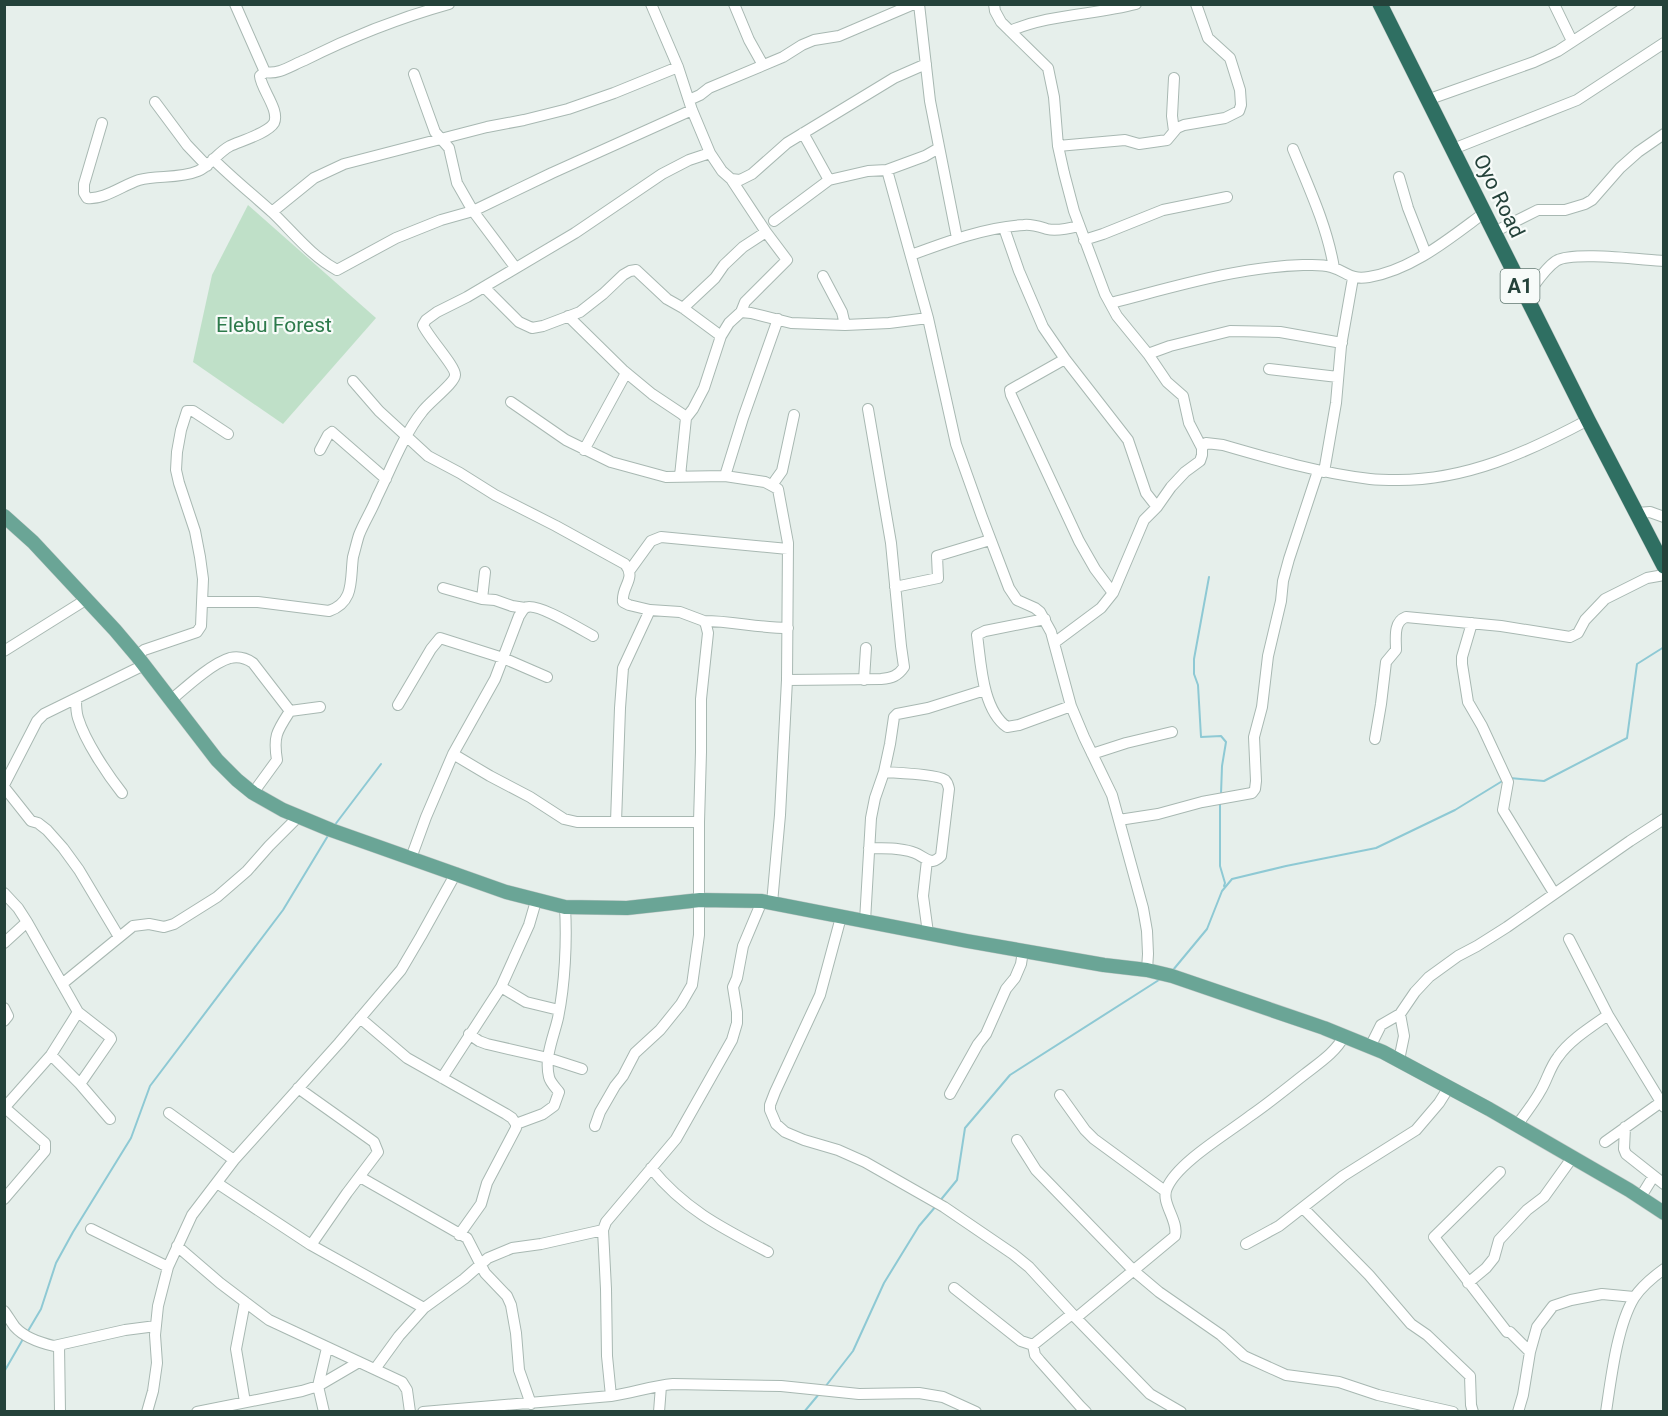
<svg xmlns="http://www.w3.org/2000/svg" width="1668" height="1416" font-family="Roboto,sans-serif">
  <rect width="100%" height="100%" fill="#e6efeb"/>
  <!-- green -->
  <path fill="#bfe0c8" d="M248,205L376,318L283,424L193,362L212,275Z"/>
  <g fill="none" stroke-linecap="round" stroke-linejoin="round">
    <!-- stream -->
    <path stroke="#8ec9d4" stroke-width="2" d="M1209,577L1194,659V674L1198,685L1201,737L1221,736L1226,742L1222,766L1221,794
      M1510,778L1544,781L1627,738L1637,664L1664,647
      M1220,803V866L1225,883L1224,886
      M334,826L381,764
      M1173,970L1207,929L1222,891L1232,879L1286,866L1376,848L1455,810L1504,780
      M939,1202L957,1180L965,1128L1010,1075L1162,978
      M28,1331L41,1309L56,1263L73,1232L131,1138L150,1086L283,910L329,834
      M4,1372L23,1339
      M825,1387L853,1351L884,1283L919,1226L936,1206
      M804,1412L819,1394"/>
    <defs>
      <path id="minor" d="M235,4L265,72
        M651,4L678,67L692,110L710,153L722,171L731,179L740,180L752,174L787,143L894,78L926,64
        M734,4L749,40L763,65
        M919,4L930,101L957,238
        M994,4L995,11L1001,22L1048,68L1054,97L1058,146L1064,173L1074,211L1105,294L1117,316L1148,354L1167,382L1183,396L1189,423L1202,448
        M1554,4L1572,41
        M1010,31C1050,14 1094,15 1136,4
        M265,72C279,75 292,65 305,60C351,37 399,18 449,4
        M414,74L435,132L449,148L457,183L473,211L515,267
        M689,100L700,95L709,88L783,57L802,45L814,40L839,36L914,4
        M1427,100L1534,62L1558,51L1630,4
        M155,102L187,145L207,166
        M102,123L84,184V193L87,198C104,200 123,185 139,180C157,175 179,179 198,171C210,166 217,153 230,146C241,141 268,133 274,123C280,110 261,89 260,76L265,72
        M1174,131L1172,116L1174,78
        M803,133L829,180
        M1058,146L1125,140L1139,144L1167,140L1177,128L1184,125L1225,118L1239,111L1241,105L1240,90L1230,58L1208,38L1196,4
        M1293,149C1309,188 1327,226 1334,268
        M1453,149L1577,100L1664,43
        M213,159C232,178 252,194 272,212C293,232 311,256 337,270L396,238L441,220L473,211L552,173L692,110
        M887,170L928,318L956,444L982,517L1009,588L1017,600L1035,608L1040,612L1051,632L1071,706L1084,737L1112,795L1143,908L1147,931L1148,954L1147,970
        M1399,177L1408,208L1426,254
        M272,212L314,178L344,164L487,127L524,120L568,109L614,93L678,67
        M774,221L829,180L868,171L887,170L925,156L939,148
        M1004,228L1019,271L1043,327L1065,359L1128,440L1146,493L1157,507
        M1494,232L1538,210H1565L1585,204L1592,200L1620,168L1638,152L1664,134
        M1084,240L1103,234L1163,210L1227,197
        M911,255C946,242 986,227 1024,225C1031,224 1040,227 1047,229C1055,231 1071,228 1079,226
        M823,276L842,312L845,325
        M484,287L519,322L532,328L543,326L580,312L603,294L623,275L630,271L636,270L667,299L683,308L721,336
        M1526,296C1535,285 1544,269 1556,261C1572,251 1642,260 1664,261
        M1111,303C1174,287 1238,267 1303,265C1312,265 1322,264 1331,267C1348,272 1349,280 1369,277C1412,270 1450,238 1484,213
        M683,308L715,278L724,265L743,247L766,232
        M741,312L751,313L791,323L845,325L889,323L928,318
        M568,316L623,370L652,394L682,414L686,418L680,476
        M1148,354L1170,346L1230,331L1280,332L1342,343
        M1065,359L1010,390L1011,395L1079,541L1095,569L1113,593
        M1269,369L1338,377
        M353,381L379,411L428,456L460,473L495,495L556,526L625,564C637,579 621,586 623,602L629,605L650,610L680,612L704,621L706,625L708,633L701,699V752L699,822V935L692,985L681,1004L660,1030L635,1053L623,1076L615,1086L600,1112L595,1126
        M511,402L566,440L611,462L666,477L725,476L765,482L778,489L788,543L787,680L780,815L772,903
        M686,418L693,409L704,388L721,336L729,323L741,312L745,302L787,260L766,232L731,179
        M320,450L328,435L332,432L386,479
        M584,450L626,373
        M1324,472L1336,403L1341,346L1353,278
        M725,476L743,418L778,319
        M772,485L782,471L794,415
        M1637,513L1650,512L1664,517
        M630,570L651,541L661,537L788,549
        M895,587L938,578L937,556L990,540
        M443,588L482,599L495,600L512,606L525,608
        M482,599L485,572
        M203,602H258L329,611C355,602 350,579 353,557C355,550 357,541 359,535C364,522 372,510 377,497C390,471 404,434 422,412C428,403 455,383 455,375C456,367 428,337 423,325L426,320L437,312L467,297L575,233L662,174L689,160L710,153
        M1045,619L985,631L977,635C981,663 982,709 1007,727L1019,725L1071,706
        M704,621C732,621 759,628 788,628
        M1472,623L1462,657V664L1468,702L1482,726L1508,782L1503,810L1554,893
        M1054,643L1101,608L1113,593L1144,520L1157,507L1171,487L1185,472L1200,461L1202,455V448L1206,443L1223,445C1271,459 1320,473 1370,479C1379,480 1389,480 1398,480C1467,480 1528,452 1588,420
        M4,651L87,599
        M137,656L144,650L197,632L201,626L203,579L200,557L195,531L179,483L176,470L177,452L181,430L187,411H193L228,434
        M787,680L881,679C892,678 898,676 904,667L901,646L891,543L868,409
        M864,680L866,648
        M76,699C76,705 76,712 78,718C85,741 107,774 122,793
        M171,700C185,688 212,663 230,658C239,656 246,658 253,663L290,711
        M398,705L431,649L440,638L503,658L547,677
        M1375,739L1381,704L1386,662L1396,650C1396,638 1393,622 1406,617L1501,626L1570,637L1578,633L1585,620L1605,599L1647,578L1664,575
        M453,754L490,776L530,797L564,819L577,822H699
        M1092,754L1126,743L1172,732
        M4,785L37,721L44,714L144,665
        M4,787L31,821L38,823L47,830L63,848L79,870L119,937
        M253,793L277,760C273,736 277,731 290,711L320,707
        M1119,820L1158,814L1202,802L1252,793L1255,789L1256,781L1254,737L1262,707L1268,656L1281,601L1283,581L1289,559L1318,471
        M616,822L620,708L623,668L650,610
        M869,848C884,849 901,847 915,853C921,855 926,861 933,861C937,860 938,859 941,856L949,789C948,785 948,783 945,780C937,774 896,773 884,772
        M411,858L426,817L453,754L495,679L519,616C521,614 522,610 525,608C535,601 582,630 593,636
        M927,860L923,896L928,933
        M4,893L18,908L27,922L78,1012L110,1037L111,1039L107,1045L80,1084
        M841,917L820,995L775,1092L770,1105V1110L776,1124L785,1132L804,1140L838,1150L865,1162L944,1207L1013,1254L1029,1267L1076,1318L1150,1394L1181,1412
        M865,921L871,818L875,798L884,772L890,744L894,717L897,714L928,708L985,690
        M4,943L27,922
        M62,984L133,926L149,924L164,927L174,924L217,897L247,871L269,846L299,816
        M501,987L526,1002L559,1010
        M4,1008L8,1016L4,1021
        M1608,1015L1664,1107
        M360,1018L407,1058L506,1114L512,1118L516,1124
        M469,1034L479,1041L487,1044L548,1058L582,1069
        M1370,1047L1381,1025L1400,1014L1415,992L1429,977L1458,956L1477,946L1507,927L1630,841L1664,819
        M51,1055L80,1084L110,1119
        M1399,1060L1404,1036L1400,1014
        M442,1078L501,987L529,925L536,901
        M298,1088L374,1142L378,1152L347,1193L311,1245
        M950,1094L978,1044L986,1034L1006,989L1015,978L1021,964L1023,951
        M1060,1095L1085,1130L1094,1139L1165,1191
        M4,1107L45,1143V1151L4,1199
        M5,1107L51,1055L78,1012
        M169,1113L234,1160
        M516,1124L543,1114L554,1106L559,1092C555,1087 550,1082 549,1077C544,1057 554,1036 558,1018C565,984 567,941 565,907
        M1517,1125C1525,1114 1534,1103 1541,1090C1547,1080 1550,1067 1558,1057C1570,1040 1591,1027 1608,1015L1569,939
        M1625,1127L1624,1149L1626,1154L1664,1184
        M1017,1140L1036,1170L1134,1271L1159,1292L1221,1335L1244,1356L1286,1375L1339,1382L1378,1395L1453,1412
        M1605,1142L1664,1100
        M651,1168C684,1209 722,1228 768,1252
        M1500,1172L1434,1237L1507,1332H1510L1530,1352
        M360,1177L467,1238L485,1273L507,1296L511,1305L516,1333L519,1370L531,1404
        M217,1183L311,1245L424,1308
        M1640,1198L1653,1177
        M1303,1208L1369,1275L1411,1324L1427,1335L1470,1376L1471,1405L1473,1412
        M91,1229L168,1267
        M459,1235L481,1204L487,1183L516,1128V1124
        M1246,1244L1279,1226L1343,1176L1416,1130L1439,1103L1449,1087
        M177,1246L220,1283L269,1320L402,1382L407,1390L410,1412
        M1468,1283L1486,1268L1494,1258L1499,1240L1527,1210L1544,1197L1572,1158
        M954,1288L1021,1341L1033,1345
        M245,1302L236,1349L245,1402
        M4,1311C8,1316 11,1322 15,1327C24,1337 41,1343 54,1346L125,1330L156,1326
        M1076,1318L1175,1236C1179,1220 1160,1203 1167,1188C1177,1163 1228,1133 1250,1116C1269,1103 1287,1088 1305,1074C1319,1063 1336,1052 1344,1036
        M59,1345L60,1412
        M1033,1345L1035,1355L1040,1361L1080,1406L1086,1412
        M1033,1345L1072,1314
        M375,1369L399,1336L424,1308L464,1279L488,1258L512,1248L541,1244L603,1230
        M611,1396L607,1356L606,1289L603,1230L606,1222L676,1139L732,1040L737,1023V1012L733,987L737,978L743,946L762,901
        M147,1412L153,1391L157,1363L155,1335L158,1306L168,1267L192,1215L234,1160L339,1043L401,970L421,936L456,873
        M197,1412L302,1391L318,1386L359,1362
        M324,1412L318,1386L327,1348
        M423,1412L611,1396C632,1393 652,1386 673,1384L781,1386L859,1394L919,1393L943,1397L976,1412
        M659,1412L661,1386
        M1518,1412L1523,1395L1530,1352L1537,1327L1553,1306L1571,1300L1602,1294L1634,1297
        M1606,1412C1611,1379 1617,1326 1634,1298C1641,1287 1653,1277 1664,1269"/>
      <path id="major" d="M4,516L33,542L115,630L137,656L217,760L237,780L253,793L283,810L331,830L506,892L565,907L627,908L700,900L762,901L967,941L1104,965L1147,970L1172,976L1324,1028L1383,1052L1489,1109L1629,1190L1664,1213"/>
      <path id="highway" d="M1380,4L1588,420L1664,566"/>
    </defs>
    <!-- minor casing -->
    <use href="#minor" stroke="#a8b8b2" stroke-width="12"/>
    <!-- major casing -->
    <use href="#major" stroke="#c2cac8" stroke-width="15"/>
    <!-- highway casing -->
    <use href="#highway" stroke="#c2cac8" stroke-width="16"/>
    <!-- minor -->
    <use href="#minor" stroke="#fff" stroke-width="10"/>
    <!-- major -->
    <use href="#major" stroke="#6aa596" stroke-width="14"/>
    <!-- highway -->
    <use href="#highway" stroke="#2f6f62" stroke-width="15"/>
  </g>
  <g text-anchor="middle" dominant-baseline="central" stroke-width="4.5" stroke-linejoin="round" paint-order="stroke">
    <!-- shield labels -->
    <rect fill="#f7fbf9" stroke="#637a73" stroke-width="1.5" x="1500.5" y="269" width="39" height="34" rx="4.5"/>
    <g font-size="20" font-weight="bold" fill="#24423a">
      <text x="1520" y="286">A1</text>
    </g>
    <!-- street labels -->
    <g font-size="21" fill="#24423a" stroke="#f7fbf9">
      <text transform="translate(1499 196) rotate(64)">Oyo Road</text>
    </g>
    <!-- park labels -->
    <g font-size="21" fill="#2d7a4b" stroke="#f7fbf9">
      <text x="274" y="325">Elebu Forest</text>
    </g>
  </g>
  <!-- border -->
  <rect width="1668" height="1416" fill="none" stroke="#24423a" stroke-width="12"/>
</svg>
